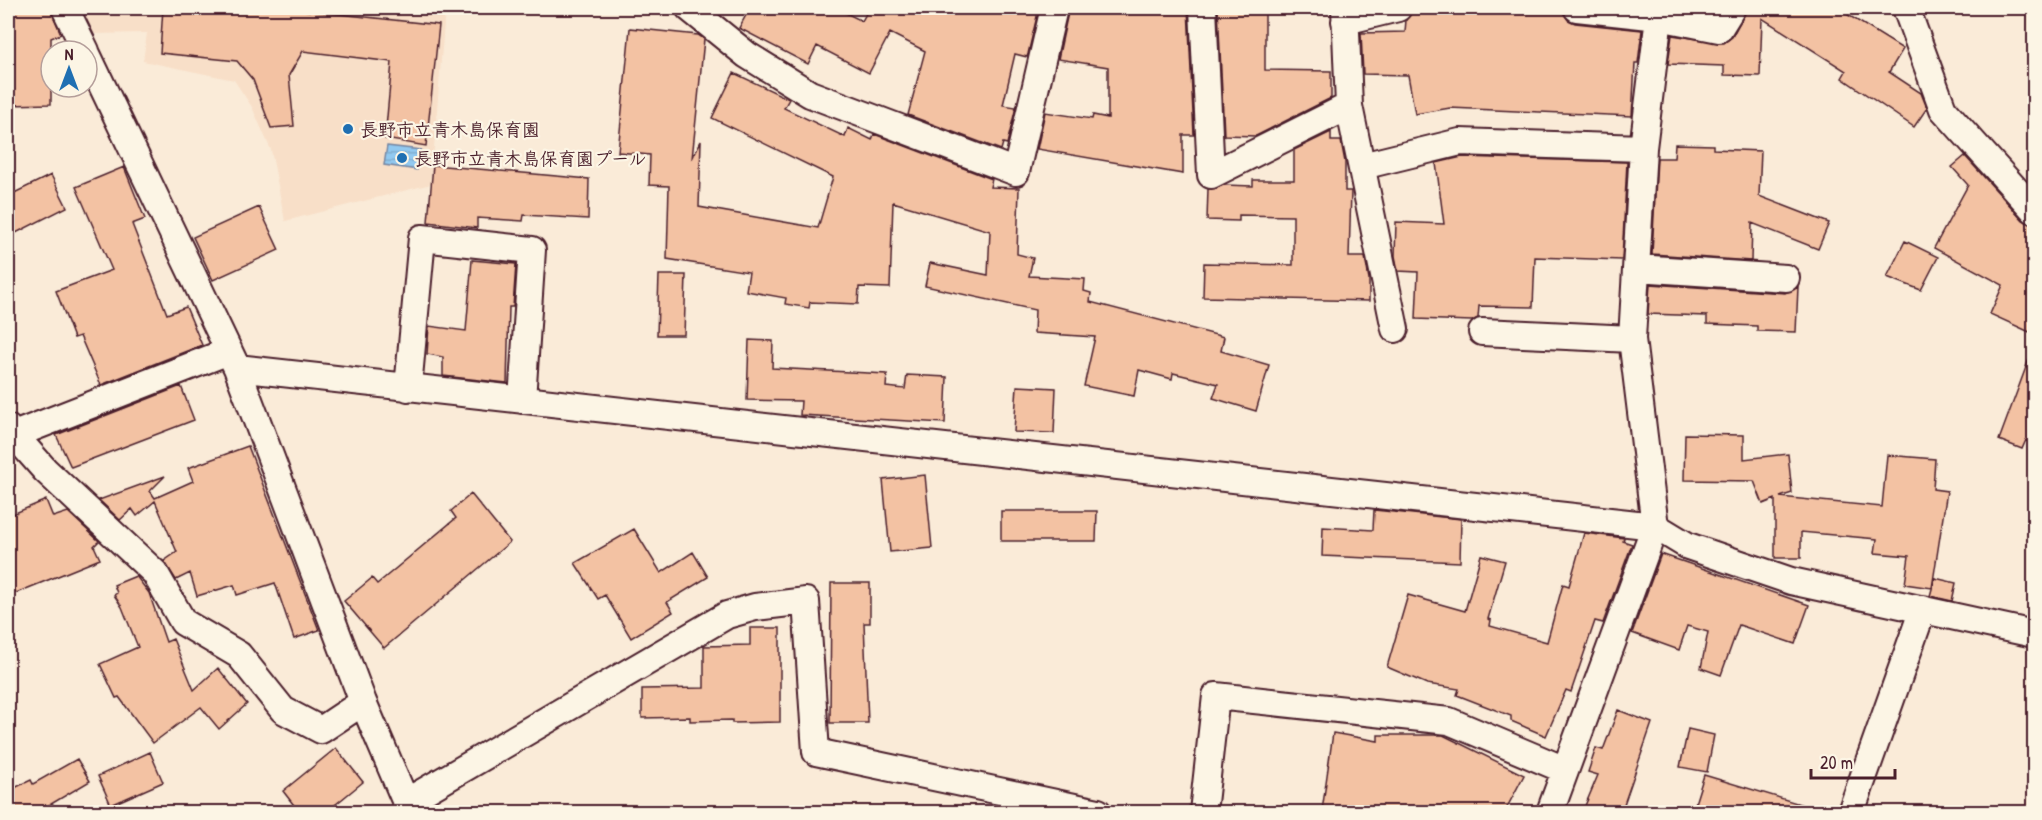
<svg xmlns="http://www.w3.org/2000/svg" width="2042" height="820" font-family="'Patrick Hand','Klee One',sans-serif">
  <defs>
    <pattern id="water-rules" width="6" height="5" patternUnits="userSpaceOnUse" patternTransform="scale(1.5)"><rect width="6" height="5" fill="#92c9f0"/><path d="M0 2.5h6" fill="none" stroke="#7facce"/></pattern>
  </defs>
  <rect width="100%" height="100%" fill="#faebd8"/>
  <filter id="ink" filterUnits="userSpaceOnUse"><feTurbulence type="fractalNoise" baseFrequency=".0167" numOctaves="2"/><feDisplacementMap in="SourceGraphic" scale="12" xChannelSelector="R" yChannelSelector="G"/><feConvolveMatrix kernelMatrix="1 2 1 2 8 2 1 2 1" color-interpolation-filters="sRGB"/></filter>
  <g filter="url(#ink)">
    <!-- built -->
    <path fill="#f8dfc8" d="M80,8H410L445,11L431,184L285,221L271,150L252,107L234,80L143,61L147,33L91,34Z"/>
    <!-- water -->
    <path fill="url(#water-rules)" stroke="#7585a1" stroke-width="1.5" d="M387,146L421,150L417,170L384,165Z"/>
    <!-- building -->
    <path fill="#f3c2a3" stroke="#4a1f2b" stroke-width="1.5" d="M8,8H50L61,34L51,38V104L8,105Z
      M163,8H284L439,25L426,146L385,139L392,62L303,51L289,75L294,126L271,128L253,80L237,61L160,53Z
      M750,8H836L862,21L869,8H1039L1028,54L1027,57L1015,54L1003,105L1016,107L1007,144L1003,143L1001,150L908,115L925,51L890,33L869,73L817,46L808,64L739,28Z
      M1069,8H1188L1194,135H1183V174L1037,149L1045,112L1092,119L1093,115L1108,118V67L1058,59Z
      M1218,8H1265V70L1331,71V98L1256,136L1224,135Z
      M1454,8L1563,12L1568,20L1575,23L1642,30L1638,63H1635L1632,116L1450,108L1415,114L1408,75L1363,74L1361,33L1405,32L1406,20L1413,9L1454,11Z
      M1747,8H1837L1903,49L1889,72L1921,93L1927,108L1914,127L1842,78L1846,71L1762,18L1760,76L1724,75V66L1668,64L1672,35L1724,43L1732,37Z
      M630,28L698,35L704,39L692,159L701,141L699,207L818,228L833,177L712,118L734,73L789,99L784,108L845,137L848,128L872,140L874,134L992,179L990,187L1019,188L1017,254L1033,258L1029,276L1085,279L1084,291L1091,293L1090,302L1224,337L1221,351L1269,365L1256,411L1213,398L1218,384L1173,373L1172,379L1139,370L1134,396L1084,386L1095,337L1034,333L1035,310L925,286L930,263L988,275L990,231L893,202L890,288L859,287L858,304L810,302L809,308L785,304L786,298L746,291L749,272L667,259L669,186L649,185L650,155L618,152Z
      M1331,132V141H1341L1345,162V191H1351L1349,257H1365L1369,279V301L1203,297L1204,263L1293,265V216L1239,215V221L1207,220L1208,189L1224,185L1253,186V180H1294V150Z
      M1675,144L1713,145V149L1761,151L1759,196L1829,223L1818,249L1752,223L1751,261L1652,254L1657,158H1674Z
      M1965,156L2023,220L2034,226V334L1990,314L2003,285L1934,248L1968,185L1952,167Z
      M1462,157L1627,162L1622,260L1535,257L1533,307L1479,306L1478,318L1472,321L1416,319L1418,272L1398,271L1395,256L1396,222L1444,224L1436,163Z
      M433,165L589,179L588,219L524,215L523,221L477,218V228L428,222Z
      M124,167L145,219L132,224L167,314L186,307L202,345L101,385L80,336L74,338L56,291L112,270L76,187Z
      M51,175L67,207L8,237V196Z
      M259,207L279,250L213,280L193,237Z
      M1905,241L1938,257L1921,290L1887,277Z
      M472,260L516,264L513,307H509L507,383L443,376V357L427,354L429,326L466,331Z
      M659,275H686L684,335H657Z
      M1650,284L1785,293L1798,287L1796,332L1757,331V326L1707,324V316L1648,314Z
      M749,340L773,341L772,368L887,374L886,387L905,389L907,375L947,377L945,423L800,415L801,401L747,400Z
      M2032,351L2034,352V444L2026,440L2022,449L1999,440Z
      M181,386L194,420L71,467L56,435Z
      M1017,386L1056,388L1054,433L1014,432Z
      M1685,434L1744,435V459L1788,454L1792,493L1780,497L1882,507L1887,455L1935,459L1933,489L1947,491L1932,588L1905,584L1909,556L1875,553L1877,539L1801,532V558H1775V499L1763,504L1754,481L1684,480Z
      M248,446L319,630L294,639L275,583L237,595L234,585L197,596L190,573L176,580L164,561L177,552L155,501L137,516L132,509L120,520L99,500L165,476L150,491L155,498L193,481L188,468Z
      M925,475L932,548L890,552L883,480Z
      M471,494L510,542L384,648L344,601L372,578L377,584L456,518L451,511Z
      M46,500L53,517L68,512L99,541L94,546L100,559L16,593L8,580V516Z
      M1374,510L1461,519L1460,562L1322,556L1323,527L1373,530Z
      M1001,511H1097L1096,541H1001Z
      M634,529L661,573L693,552L708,577L667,602L673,612L631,638L605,595L598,599L575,563Z
      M1584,533L1624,538L1623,541L1632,544L1603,623L1595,621L1571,692L1566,690L1546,736L1511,721V716L1457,695L1459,689L1427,684L1387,667L1408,595L1465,611L1481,555L1505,561L1488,619L1491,620L1490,626L1547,642L1563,584L1569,586Z
      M1661,554L1809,605L1795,644L1739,625L1721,675L1701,668L1708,632L1687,626L1679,650L1632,633Z
      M136,576L149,593L166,642L173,639L194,690L218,668L247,704L219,729L201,707L153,743L119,697L116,698L100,664L138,647L122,607L114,595L117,593L114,585Z
      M1935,578L1956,583L1952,601L1930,596Z
      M831,583H870V623H864L868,723H830Z
      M750,628H780V722L732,723V720L690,721V717L642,718V689L704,688V646L750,645Z
      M1618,710L1652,723L1621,813H1582L1598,775L1588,772L1596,748L1603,750Z
      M1688,729L1714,735L1707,772L1680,767Z
      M1333,733L1378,741V735H1443L1524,775L1504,813L1322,811Z
      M336,748L363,782L325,813H300L283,791Z
      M150,752L163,782L111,805L98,776Z
      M77,759L90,781L36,813H8V791L31,780L33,784Z
      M1704,775L1810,807V813H1692Z"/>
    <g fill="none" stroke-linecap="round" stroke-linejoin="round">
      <defs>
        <path id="minor" d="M65,8L86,51
          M689,8L747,55L810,94L1016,172L1054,8
          M1203,8L1211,175L1349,106
          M1345,8L1349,106L1395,329
          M1577,8L1659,17L1719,29L1732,8
          M1906,8L1943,109L2034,210
          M1345,21L1398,8
          M87,54L237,368L363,702L410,812
          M1362,166L1460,142L1643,148
          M1637,268L1786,278
          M1482,332L1632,339
          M237,368L1655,526L1688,546L1791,581L2034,634
          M408,388L422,238L532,250L522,400
          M8,428L45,470L155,573L183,622L239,655L283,710L321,730L363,702
          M14,435L229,351
          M406,802L727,615L755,607L806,601L816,752L1098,812
          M1203,812L1216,696L1449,721L1565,770
          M1550,812L1655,526L1632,339L1643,148L1659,17
          M1851,812L1923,609"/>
      </defs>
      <!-- minor casing -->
      <use href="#minor" stroke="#4a1f2b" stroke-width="30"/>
      <!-- minor -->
      <use href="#minor" stroke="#fcf5e5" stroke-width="26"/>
    </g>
  </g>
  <!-- markers -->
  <g fill="#1f6fb2" stroke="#fcf5e5" stroke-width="2">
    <circle cx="348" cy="129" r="6"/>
    <circle cx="402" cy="158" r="6"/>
  </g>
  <g text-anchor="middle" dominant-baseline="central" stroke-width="4.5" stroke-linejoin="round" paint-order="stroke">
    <!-- poi labels -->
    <g font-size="18" font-weight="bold" fill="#4a1f2b" stroke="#fcf5e5" text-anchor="start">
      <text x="360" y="129">長野市立青木島保育園</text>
      <text x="414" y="158">長野市立青木島保育園プール</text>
    </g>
  </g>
  <!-- margin -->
  <rect width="2042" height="820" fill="none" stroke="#fcf5e5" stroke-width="30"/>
  <rect x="15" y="15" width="2012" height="790" fill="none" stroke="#4a1f2b" stroke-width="2" filter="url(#ink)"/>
  <!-- north arrow -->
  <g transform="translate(69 69)"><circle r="28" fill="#fcf5e5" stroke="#b59f9b" stroke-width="1.5"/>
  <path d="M0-4.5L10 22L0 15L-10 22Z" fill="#1f6fb2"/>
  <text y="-9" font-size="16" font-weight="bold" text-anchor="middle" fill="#4a1f2b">N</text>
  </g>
  <!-- scale -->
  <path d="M1811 769v9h84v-9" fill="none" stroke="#4a1f2b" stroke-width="3"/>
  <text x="1820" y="769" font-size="18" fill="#4a1f2b" stroke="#fcf5e5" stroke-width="4.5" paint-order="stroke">20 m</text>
</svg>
